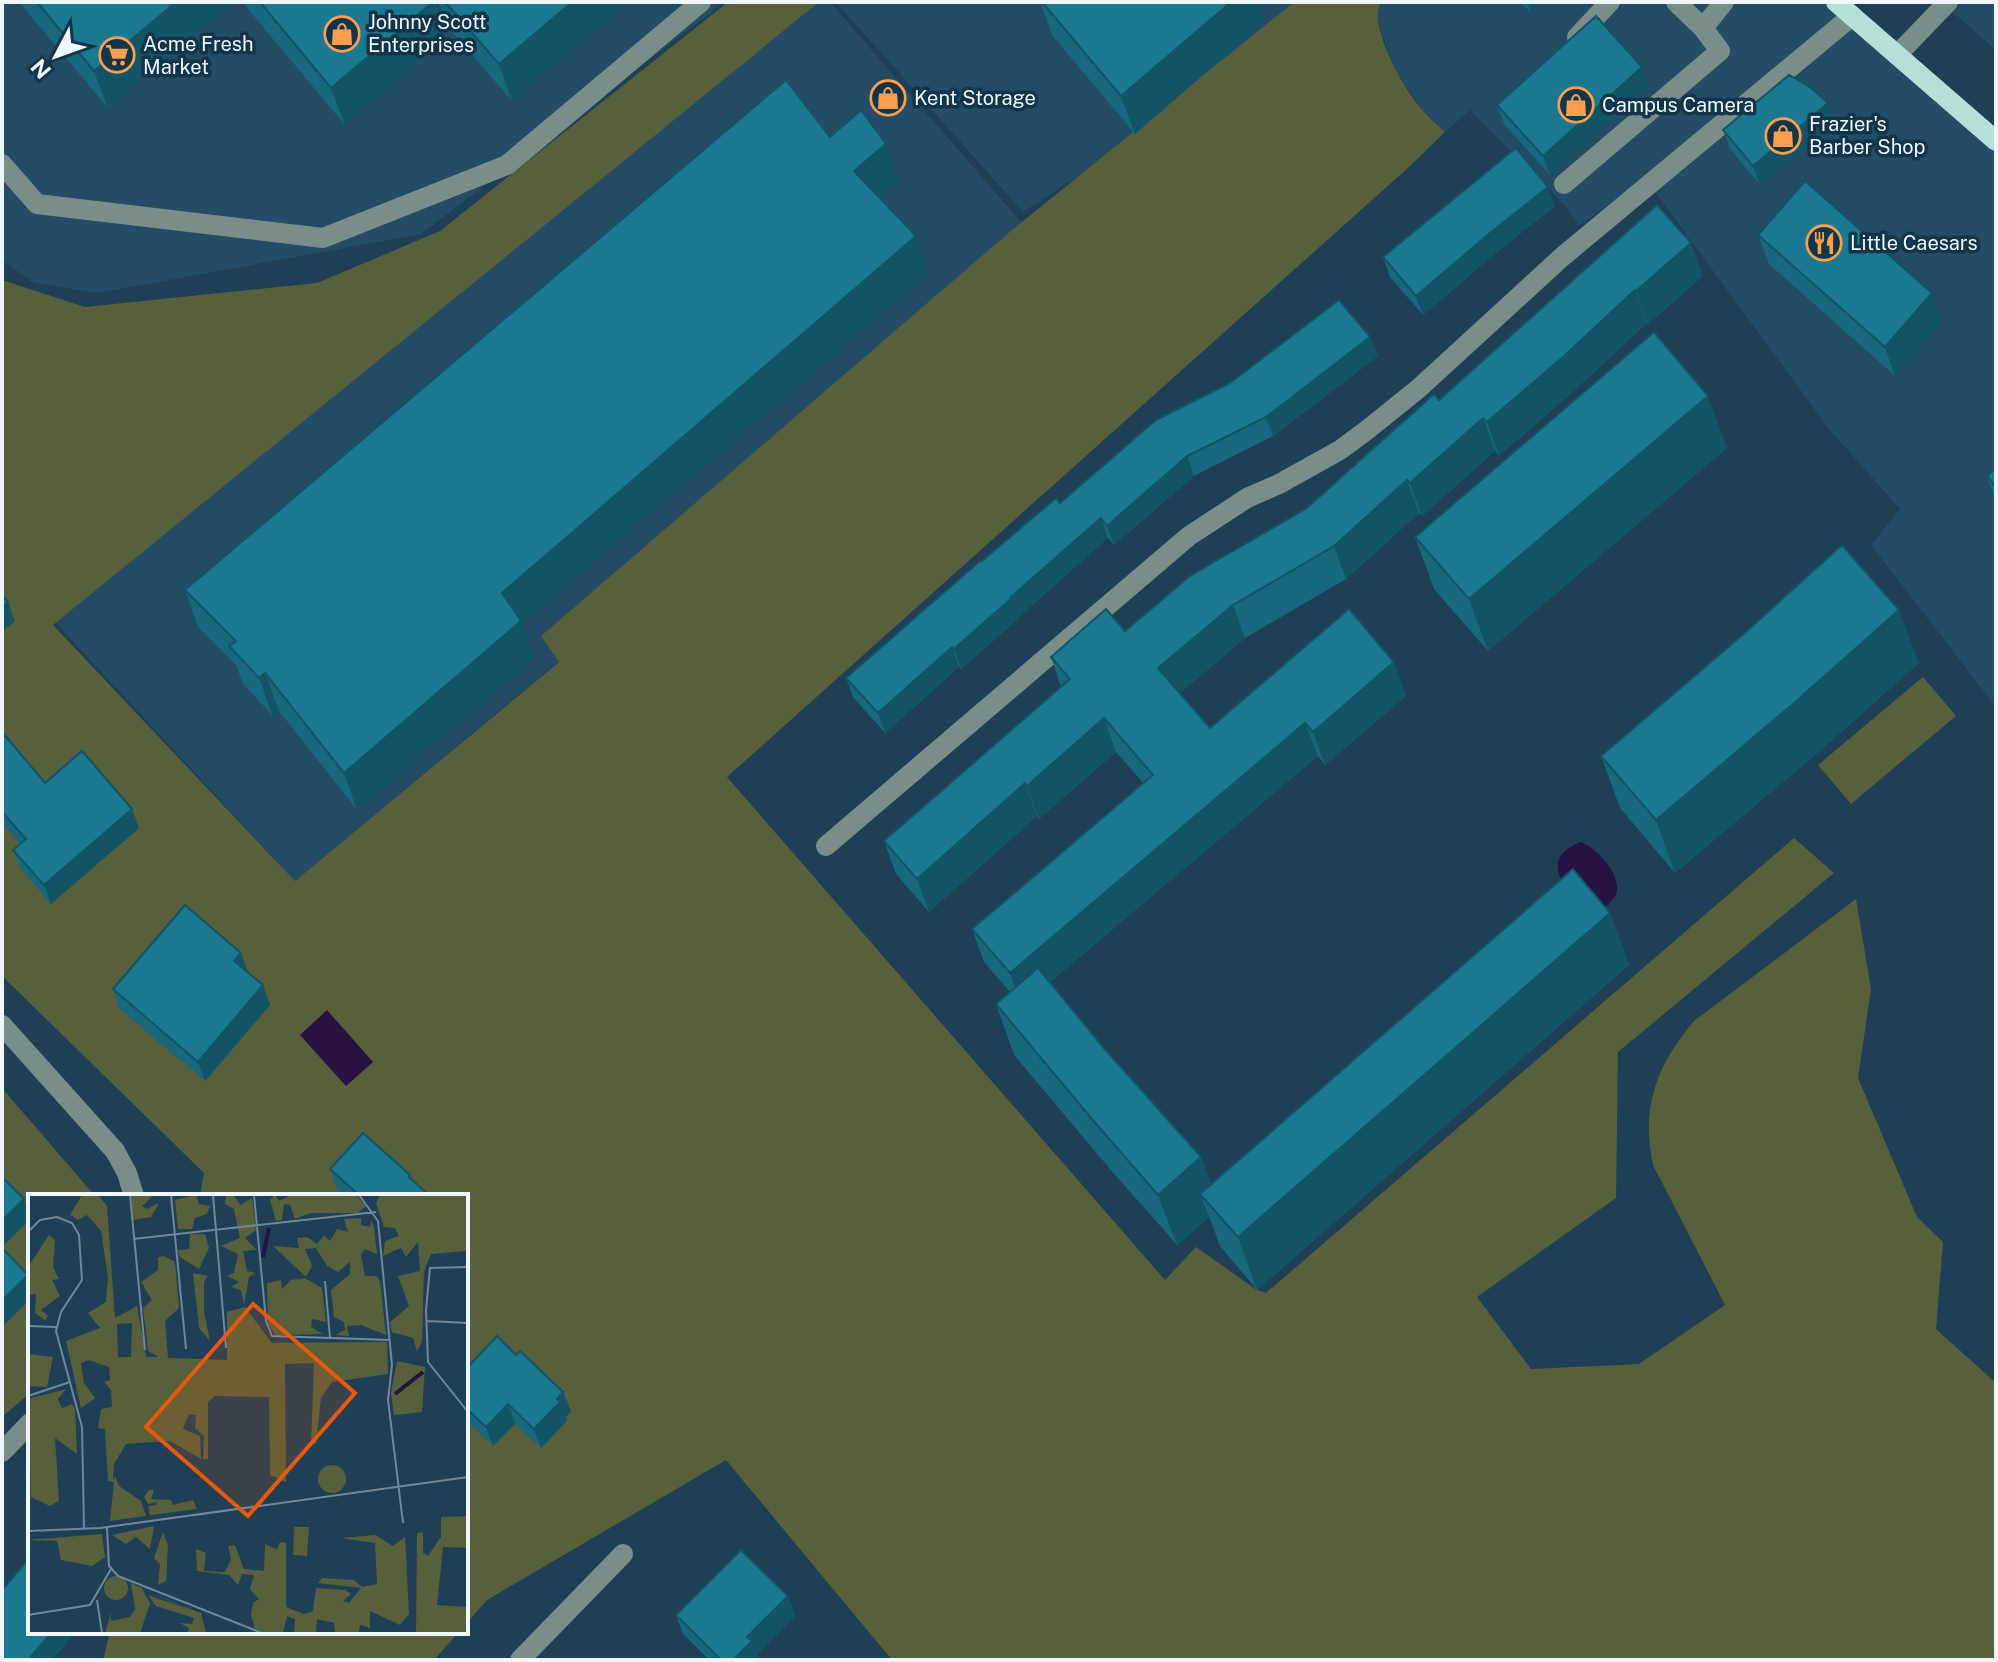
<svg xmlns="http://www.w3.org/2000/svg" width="1998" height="1662" font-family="'Public Sans',sans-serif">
  <rect width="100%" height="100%" fill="#1e3f55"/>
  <!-- built -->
  <path fill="#244c66" d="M2,2H725L421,234L98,293L34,283L2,260Z
    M819,2H830L1022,223L541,636L559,661L295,881L53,620Z
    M836,2H1297L1127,145L1023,212Z
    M1381,2H1837L1996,141V707L1871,545L1900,509L1829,429L1645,178L1579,226L1567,208L1470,110L1445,132L1419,106L1396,70L1386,46L1380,27L1378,7Z
    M1941,2H1996V50Z"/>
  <!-- green -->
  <path fill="#57603b" d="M728,2H819L53,625L295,881L559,662L541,636L1012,230L1294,2H1381C1368,27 1403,85 1418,105C1426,115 1436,124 1445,132L1409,167L727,777L1165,1280L1196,1247L1257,1290L1266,1293L1794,838L1834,873L1618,1052L1616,1198L1477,1297L1531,1369L1639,1364L1725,1305L1653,1165C1641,1107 1656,1066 1694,1021L1856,899L1871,989L1858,1078L1917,1217L1943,1242L1936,1329L1996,1383V1660H892L726,1460L487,1600L466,1624V1196H200L204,1173L2,976V280L85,307L317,283L440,231Z
    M1923,677L1956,716L1851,804L1818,765Z
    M2,1088L95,1196H30V1393L2,1417Z
    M110,1632H459L434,1660H103Z"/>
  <!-- water -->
  <path fill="#281143" d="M1581,842C1597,849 1619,871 1617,891C1616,898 1610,902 1606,907C1600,906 1592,906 1587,903C1559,887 1541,857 1581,842Z
    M327,1010L373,1062L346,1086L300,1035Z"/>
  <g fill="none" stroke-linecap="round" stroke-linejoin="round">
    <!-- minor -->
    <path stroke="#798e89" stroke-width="20" d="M1676,2L1703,28
      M1577,37L1610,2
      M1897,55L1948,2
      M2,164L37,204L323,238L507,165L701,2
      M1564,184L1720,51L1703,28L1724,2
      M826,846L1189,536L1247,498L1279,484L1340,450L1367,430L1418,389L1562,257L1852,16
      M2,1025L115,1151L127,1173L134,1196
      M2,1452L30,1423
      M520,1660L623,1554"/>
    <!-- major -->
    <path stroke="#b5e0d7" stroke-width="20" d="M1836,2L1996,141"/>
  </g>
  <!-- wall -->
  <path fill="#17677d" d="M19,2H234L108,108Z
    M242,2H434L448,39L345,125Z
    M438,2H629L512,101L447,26Z
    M1040,2H1257L1264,22L1135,134L1052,35Z
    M1519,2H1540L1531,12Z
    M1649,86L1550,175L1504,124L1497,105Z
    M1828,103L1835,123L1760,185L1730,149L1723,130Z
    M830,137L886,144L900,182L880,198L916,236L929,273L522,624L534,658L357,810L279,711L273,716L243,684L236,665L198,627L185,590Z
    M1657,205L1703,276L1648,324L1647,323L1575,390L1499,456L1495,451L1422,516L1419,513L1346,579L1245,638L1180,693L1210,728L1406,696L1325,765L1318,756L1050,982L1103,1047L1201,1157L1211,1184L1610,913L1629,965L1257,1290L1220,1246L1209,1217L1177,1245L1110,1169L1014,1055L996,1004L1010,992L984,962L972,929L1144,784L1116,752L1039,819L1037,816L929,912L896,874L884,841L1061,687L1051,657L1125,631L1307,508L1439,400Z
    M1555,206L1497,252L1423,315L1390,277L1383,257Z
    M1758,235L1942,322L1895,376L1769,264Z
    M1370,337L1378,356L1273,436L1194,476L1114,545L1108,538L1019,616V618L961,669L959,667L885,733L853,697L846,678L981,562Z
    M1727,448L1488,651L1434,589L1415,537Z
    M1996,468V502L1987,476Z
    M1919,663L1814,756L1675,873L1620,808L1601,756Z
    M2,732L45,783L139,828L51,904L21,869L13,850L20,844L2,823Z
    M248,972L270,1005L205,1081L120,1009L113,989Z
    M330,1169L410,1175L412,1180L430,1196H345L337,1189Z
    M516,1355L563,1392L571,1411L566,1417L567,1421L541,1448L515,1424L493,1446L466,1420V1369Z
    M788,1596L795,1616L757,1654L759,1660H709L683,1634L676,1615Z"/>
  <!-- shaded-wall -->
  <path fill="#135466" d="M176,2H234L108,108L94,71Z
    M433,2L448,39L345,125L331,88Z
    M572,2H629L512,101L499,64Z
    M669,2H681L672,10Z
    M1231,2H1257L1264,22L1135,134L1121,96Z
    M1527,2H1540L1531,12Z
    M1642,67L1649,86L1550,175L1543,156Z
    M1828,103L1835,123L1760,185L1753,166Z
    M886,144L900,182L868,209L854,171Z
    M1548,187L1555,206L1497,252L1423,315L1416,296L1490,233Z
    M916,236L929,273L522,624L534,658L357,810L344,773L502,593Z
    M1691,243L1703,276L1648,324L1636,291Z
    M1635,290L1647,323L1575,390L1499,456L1487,422Z
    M1932,293L1942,322L1895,376L1885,347Z
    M1370,337L1378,356L1273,436L1266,417Z
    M1708,396L1727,448L1488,651L1469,599Z
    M1483,418L1495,451L1422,516L1410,483Z
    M1187,456L1194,476L1114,545L1107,526Z
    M1407,480L1419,513L1346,579L1334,546Z
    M1101,518L1108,538L961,669L954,649Z
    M8,602L15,621L2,632V607Z
    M1233,605L1245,638L1170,701L1158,668Z
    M1899,610L1919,663L1814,756L1675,873L1656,820Z
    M952,647L959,667L885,733L878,713Z
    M1394,662L1406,696L1325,765L1313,732Z
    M265,673L279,711L273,716L259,678Z
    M1104,718L1116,752L1039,819L1027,786Z
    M1305,723L1318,756L1022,1006L1010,973Z
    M1025,783L1037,816L929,912L917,879Z
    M132,809L139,828L51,904L44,885Z
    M1610,913L1629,965L1257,1290L1238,1237Z
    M241,953L248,972L234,961Z
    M263,985L270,1005L205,1081L198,1062Z
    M1201,1157L1220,1207L1200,1194L1209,1217L1177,1245L1158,1195Z
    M24,1199L30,1215V1219L2,1247V1221Z
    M28,1275L30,1280V1299L2,1327V1301Z
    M563,1392L571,1411L566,1417L567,1421L541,1448L534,1429Z
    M508,1404L515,1424L493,1446L486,1427Z
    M788,1596L795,1616L757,1654L759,1660H733L747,1637Z
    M52,1632H76L52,1660H28Z"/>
  <!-- building -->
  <path fill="#1b7891" stroke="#135466" stroke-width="2" d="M37,2H176L94,71Z
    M260,2H433L331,88Z
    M445,2H572L499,64Z
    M1042,2H1231L1121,96Z
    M1596,16L1642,67L1543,156L1497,105Z
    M1789,75L1810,87L1828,103L1753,166L1723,130Z
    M786,80L830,137L861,110L886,144L854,171L916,236L502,593L521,621L344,773L265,673L259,678L229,646L236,641L185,590Z
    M1516,148L1548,187L1490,233L1416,296L1383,257Z
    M1805,181L1932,293L1885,347L1758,235Z
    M1657,205L1691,243L1636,291L1635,290L1563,357L1487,422L1483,418L1410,483L1407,480L1334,546L1233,605L1158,668L1210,728L1349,609L1394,662L1313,732L1305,723L1010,973L972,929L1153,775L1104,718L1027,786L1025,783L917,879L884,841L1070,679L1051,657L1106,609L1125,631L1190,576L1307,508L1434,394L1439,400Z
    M1339,300L1370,337L1266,417L1187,456L1107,526L1101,518L1011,597L1012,598L954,649L952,647L878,713L846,678L980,561L981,562L1056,498L1060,503L1156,420L1230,383Z
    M1654,332L1708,396L1469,599L1415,537Z
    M1996,468V487L1987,476Z
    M1842,545L1899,610L1794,703L1656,820L1601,756L1738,639Z
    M2,595L8,602L2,607Z
    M2,732L45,783L82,751L132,809L44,885L13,850L26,839L2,812Z
    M1573,869L1610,913L1238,1237L1200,1194Z
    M185,905L241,953L234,961L263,985L198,1062L113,989Z
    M1038,968L1103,1047L1201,1157L1158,1195L1092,1119L996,1004Z
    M363,1133L410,1175L409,1177L430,1196H360L330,1169Z
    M2,1177L24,1199L2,1221Z
    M2,1248L28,1275L2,1301Z
    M497,1336L516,1355L520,1351L563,1392L557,1399L560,1402L534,1429L508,1404L486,1427L466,1408V1369Z
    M741,1550L788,1596L747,1637L752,1641L733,1660H721L676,1615Z
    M29,1559L30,1560V1632H52L28,1660H2V1590Z"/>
  <!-- icons -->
  <defs>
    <symbol id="shop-ring" viewBox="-11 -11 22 22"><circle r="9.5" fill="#13354a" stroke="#f99f4d" stroke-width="1.5"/><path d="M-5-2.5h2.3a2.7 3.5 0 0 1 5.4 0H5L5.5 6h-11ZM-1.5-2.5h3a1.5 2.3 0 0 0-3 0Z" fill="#f99f4d"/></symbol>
    <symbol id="supermarket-ring" viewBox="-11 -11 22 22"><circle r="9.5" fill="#13354a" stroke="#f99f4d" stroke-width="1.5"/><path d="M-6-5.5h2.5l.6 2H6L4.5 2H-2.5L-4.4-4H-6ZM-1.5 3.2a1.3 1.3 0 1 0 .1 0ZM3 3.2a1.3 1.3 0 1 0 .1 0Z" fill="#f99f4d"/></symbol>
    <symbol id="restaurant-ring" viewBox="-11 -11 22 22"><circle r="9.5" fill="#13354a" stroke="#f99f4d" stroke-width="1.5"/><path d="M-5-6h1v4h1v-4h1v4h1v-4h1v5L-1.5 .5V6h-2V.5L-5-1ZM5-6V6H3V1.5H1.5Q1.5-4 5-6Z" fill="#f99f4d"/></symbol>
  </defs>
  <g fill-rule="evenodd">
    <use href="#shop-ring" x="322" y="14" width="40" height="40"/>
    <use href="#supermarket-ring" x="97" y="35" width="40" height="40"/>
    <use href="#shop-ring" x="868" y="78" width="40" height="40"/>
    <use href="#shop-ring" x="1556" y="85" width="40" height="40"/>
    <use href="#shop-ring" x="1763" y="116" width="40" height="40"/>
    <use href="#restaurant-ring" x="1804" y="223" width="40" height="40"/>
  </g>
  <g text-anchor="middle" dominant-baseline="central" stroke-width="7" stroke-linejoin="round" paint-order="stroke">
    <!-- poi labels -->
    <g font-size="20" fill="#eff6fc" stroke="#13354a" text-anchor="start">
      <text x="368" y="22">Johnny Scott<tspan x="368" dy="23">Enterprises</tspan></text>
      <text x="143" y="44">Acme Fresh<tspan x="143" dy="23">Market</tspan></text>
      <text x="914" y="98">Kent Storage</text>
      <text x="1602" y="105">Campus Camera</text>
      <text x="1809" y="124">Frazier's<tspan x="1809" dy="23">Barber Shop</tspan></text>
      <text x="1850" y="243">Little Caesars</text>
    </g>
  </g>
  <!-- overview -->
  <g transform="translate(28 1194)">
    <rect width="440" height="440" fill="#1e3f55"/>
    <path d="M54,1H70L79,12L87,124L109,112L118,163H131L120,157L115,114L124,106L113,88L130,76V63L136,62L147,68L151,114L137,127L140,164L199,166V118L217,113L244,149L359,148L360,180L304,188L293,204L288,250H283L286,169L257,170L258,288L242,281L241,203L187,202L180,208V265H175L176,242L167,234L168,221L161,220L155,235L172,242L173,265L142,247L98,250L86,270L85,286L87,282L91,292L113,307L118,322L82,327L86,288L80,287L77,235L70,234L73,215L84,213L83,196L76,188L82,186L81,173L61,166L53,169L56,189L67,204L53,214L38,147L72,134L60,119L78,108L80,83L73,37L59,21L50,26L42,21ZM104,129L103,163H90L89,130ZM103,1H126L114,12L119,15L131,9L123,23L105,26ZM168,1L171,10L182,12L179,20L167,24L164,35H150L147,6ZM198,1H205L213,11L224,4L228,36L217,44L229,56L215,57L219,77L227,79L221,83L216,111L213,96L203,93L211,88L199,82L206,79L210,60L193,52L212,44L206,15L197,10ZM247,1L251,7L263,1H328L338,12L330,19H282L267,25L262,11L256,10L254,26L248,27L242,6ZM352,1H440L438,57L403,60L396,77L394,147L389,158L385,144L364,138L362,128L381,112L370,82L392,77L390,48L378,63L373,54L355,62L357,47L371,42L367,34L356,33L348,9ZM333,24V31L342,33L343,25L346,34L349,60L337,55L333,61L337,82H349L352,88L358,141L333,131L319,132L321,142L307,141L317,136L316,128L306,123L303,96L322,80V68L310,78L299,72L288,54L277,55L284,72L278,83L245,52L271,54L269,44L279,43L289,50L296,41L302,47L309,35L320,38L316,25ZM162,40H177L181,54L171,75L152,63L150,56L161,55ZM21,41L27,46L25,73L31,85L24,86L32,102L13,116L20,122L17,126L7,119L8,100L0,101V73ZM165,79L180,82L176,88V118L182,147L171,134ZM277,84L294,94L298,128L284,125L283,133L295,140L247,141L240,130L239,89L253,86L254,95L263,86ZM0,160L25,163L19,193L0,192ZM369,167L397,173L394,218L366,221L363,199ZM38,195L30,205L34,214L44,210L47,215L49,260L27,244L31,307L22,312L3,303L0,205ZM290 285a14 14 0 1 1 28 0a14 14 0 1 1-28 0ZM121,296H126L123,305L143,306L145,311L165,306L169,315L122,321L120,312L128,311L129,308L120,310L116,303ZM440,322V354L415,353L409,411L440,413V439H388L389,339L395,338V359L400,362L413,343V323ZM126,332L122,355L108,343L98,350L84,341ZM266,333H281L279,362L265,361ZM135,338L140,351L138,387L130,391L132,370L126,364ZM74,340L77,363L64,372L33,366L29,347L0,346ZM347,341L365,352L377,343L381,420L372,431L342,417V434L332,431L331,439H307L306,429L289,425L288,439H266L267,425L259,422L255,439H238L227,435L223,421L225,409L231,405L222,395L226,381L214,380L210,391L201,381L169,377L168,355L178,359L176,377L197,378L203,365L200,352L207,351L216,375L236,377L237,350L249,355L252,348L258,349V413L276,420L285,417L288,394L318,396L323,400L315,407L321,409L333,394L290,389L294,384L326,386L334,393L349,390L347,349L313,344ZM76 394a12 12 0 1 1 24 0a12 12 0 1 1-24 0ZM103,389L114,394L122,410L112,439H77L83,419V427L102,423L107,415ZM120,399L173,419L178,439H159L161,434L152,429L164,430L166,424L128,412L120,401L165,417Z" fill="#57603b" fill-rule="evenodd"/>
    <path fill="none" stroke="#281143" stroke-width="4" d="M235,63L241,34M367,200L395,178"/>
    <path fill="none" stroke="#728898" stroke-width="2" d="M102,1L117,156M143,1L158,155M185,1L198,154M226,1L238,127L244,142L362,146M331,1L350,27L364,171L360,206L375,329M0,38L12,26L29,23L44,29L51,41L54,86L33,118L28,137L54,233L56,335M105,45L348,18M440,73L402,74L398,116L400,168L440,218M297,87L302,144M399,127L440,129M0,132L28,133M0,202L42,188M0,296V337M79,334L81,372L90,382L234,439M0,337L72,334L440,283M69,406L74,439M0,421L62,411L83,375"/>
    <path fill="#e8590c" fill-opacity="0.15" stroke="#e8590c" stroke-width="4" d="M225,110L327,199L220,322L118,233Z"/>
    <rect width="440" height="440" fill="none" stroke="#eff6fc" stroke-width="4"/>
  </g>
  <!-- border -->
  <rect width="1998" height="1662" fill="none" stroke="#eff6fc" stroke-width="8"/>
  <!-- north arrow -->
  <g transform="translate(56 56) rotate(229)" stroke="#13354a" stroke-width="6" paint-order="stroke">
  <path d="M0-6L14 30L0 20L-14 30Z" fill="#eff6fc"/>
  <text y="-12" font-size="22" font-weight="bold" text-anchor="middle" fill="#eff6fc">N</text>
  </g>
</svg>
